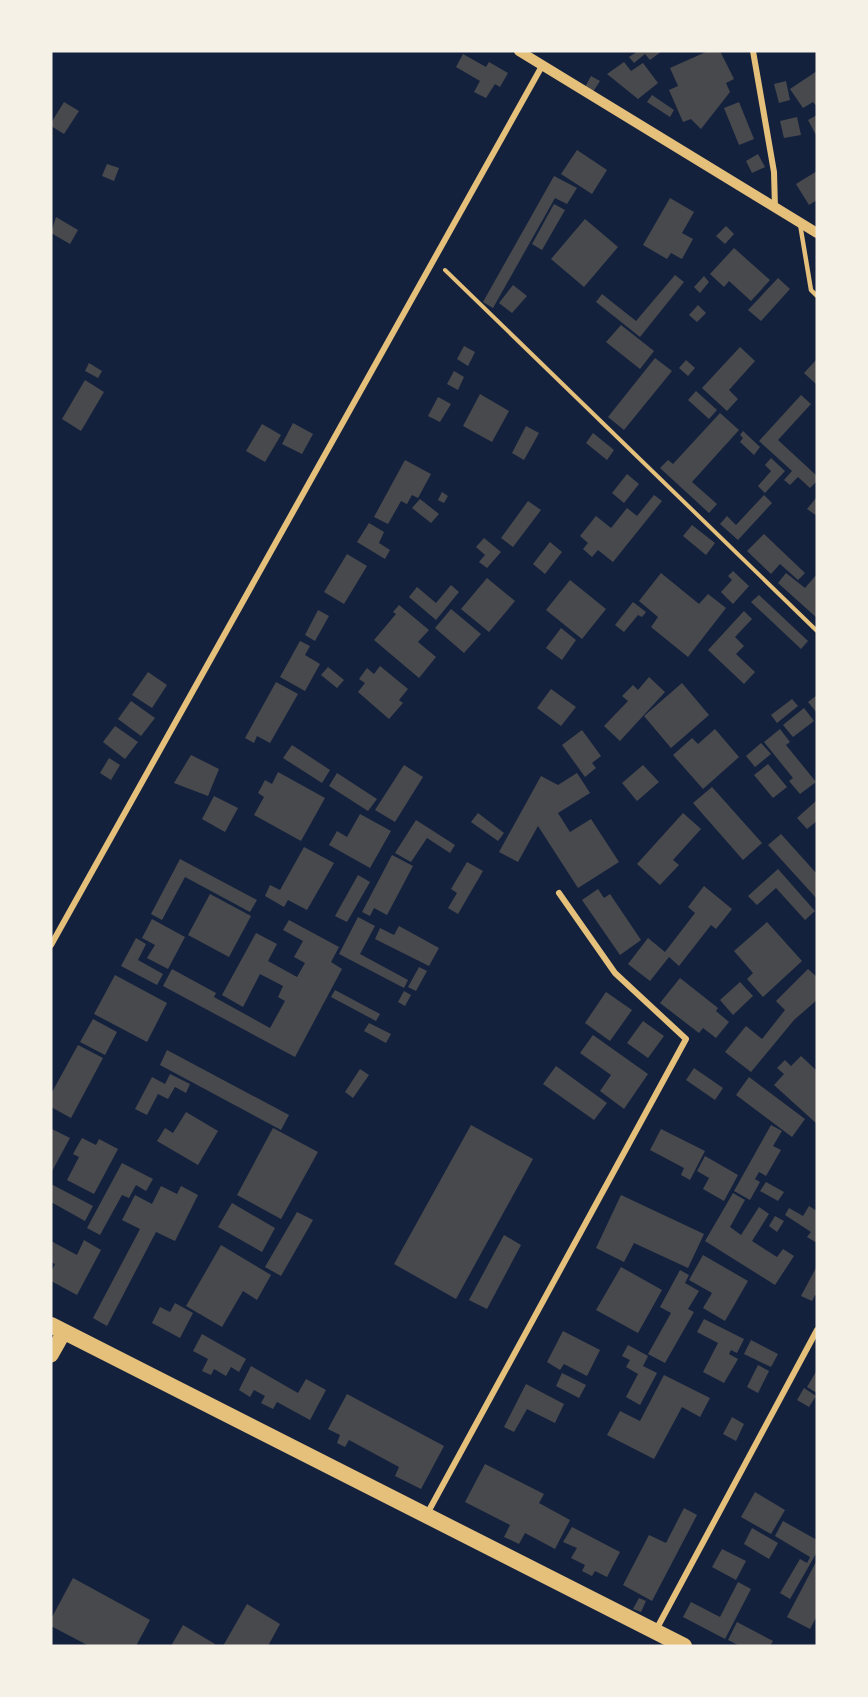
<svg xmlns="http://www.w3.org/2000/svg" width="868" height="1697" font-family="Cabin,sans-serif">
  <rect width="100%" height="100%" fill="#14213d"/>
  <!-- building -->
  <path fill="#48494c" d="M638,51H662L650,60L645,54L634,63L629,57Z
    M708,51H720L734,79L726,83L730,92L701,129L691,119L683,122L669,90L678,86L670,68Z
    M463,54L486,67L489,62L508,73L500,87L495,84L486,98L474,92L480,81L456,67Z
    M624,62L631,71L643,63L658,83L638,99L607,74Z
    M817,71V107L813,102L803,108L790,89Z
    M591,76L600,81L591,95L583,91Z
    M786,81L790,100L779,103L774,84Z
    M652,95L674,110L670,117L647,102Z
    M64,102L79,111L64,134L51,126V123Z
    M739,102L754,139L739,145L724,108Z
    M817,115V137L808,120Z
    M797,117L801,135L784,138L780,121Z
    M577,150L607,170L592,194L561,174Z
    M758,154L765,167L752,173L746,161Z
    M107,164L119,168L114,181L102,176Z
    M817,171V200L809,205L796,184Z
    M554,176L577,188L567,204L555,198L493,308L483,302Z
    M670,198L694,212L682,233L693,239L682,259L671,253L667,259L643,245Z
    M554,204L565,210L542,250L532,244Z
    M56,217L78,230L70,244L51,233Z
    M585,219L618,247L584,287L551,259Z
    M726,226L734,234L725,244L716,236Z
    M734,248L770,280L751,301L729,281L724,287L710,274Z
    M675,275L684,282L640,337L596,302L602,294L636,321Z
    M704,276L709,282L700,293L694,287Z
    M778,278L790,289L761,321L748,310Z
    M513,285L527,296L512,313L499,303Z
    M698,305L706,313L697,322L689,315Z
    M621,325L654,351L640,369L606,342Z
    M464,346L475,352L468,366L457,359Z
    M740,347L755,361L729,390L738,399L727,411L702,388Z
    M655,358L672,371L624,430L608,417Z
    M817,359V383L816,384L804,373Z
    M686,360L695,368L688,376L679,368Z
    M89,363L102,371L98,378L85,371Z
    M454,371L464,377L458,390L447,384Z
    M85,380L104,392L81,431L62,419Z
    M696,391L717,410L709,419L688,400Z
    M480,394L509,411L492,442L463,426Z
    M801,395L811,404L778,440L817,476V481L810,488L798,477L790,485L784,480L792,471L759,441Z
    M438,397L451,404L440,422L428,416Z
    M720,413L739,430L692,482L717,504L709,513L660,468L668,460L673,464Z
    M293,423L313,434L302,454L282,444Z
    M262,424L281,435L265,462L246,451Z
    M526,426L539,433L524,460L512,453Z
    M743,431L760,447L754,455L740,442L743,438L740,435Z
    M593,433L614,450L607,460L586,443Z
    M771,458L785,471L765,493L758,486L771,471L765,465Z
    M405,460L431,474L418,498L412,495L407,504L401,501L388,524L374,517Z
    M627,474L639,484L624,503L612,493Z
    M442,492L448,496L444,503L438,500Z
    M654,495L662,501L613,562L598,550L592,557L583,549L588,543L580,536L596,516L611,528L627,508L637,516Z
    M764,495L772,503L738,540L720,524L727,516L736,525Z
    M816,498L817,499V516L807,509Z
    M420,499L439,514L431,523L412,508Z
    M528,501L541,510L513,547L501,538Z
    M369,523L384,532L379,543L390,550L385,559L357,542Z
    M692,525L715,543L706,555L683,536Z
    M764,534L805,573L798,580L780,564L771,574L747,551Z
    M484,538L501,552L487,568L479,562L485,555L476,547Z
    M550,542L562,552L545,574L533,564Z
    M347,554L367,566L344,604L324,592Z
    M733,571L749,586L733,604L721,592L732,580L728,576Z
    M661,573L699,604L708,594L726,608L688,657L651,627L658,617L639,601Z
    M786,573L805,588L817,574V618L778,583Z
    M487,578L515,601L489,632L461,609Z
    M570,580L606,609L582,639L546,610Z
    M451,585L459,592L436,620L409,597L417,587L436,603Z
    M759,595L808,641L801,649L751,602Z
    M633,602L646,612L642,617L638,615L624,632L615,625Z
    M399,605L429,630L418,642L436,657L419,678L374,640L396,614L393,612Z
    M451,609L481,634L464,653L435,628Z
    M318,610L329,616L315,641L305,635Z
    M744,611L752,619L735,637L744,646L736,654L755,672L744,684L708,650Z
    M561,628L576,640L562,660L546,648Z
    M300,641L310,646L305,655L320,664L305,691L280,677Z
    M380,666L408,689L399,700L403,703L389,719L358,692L365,683L359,679L367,668L374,674Z
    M328,667L344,680L337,688L321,675Z
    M148,672L167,685L152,708L132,695Z
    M649,677L665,692L620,741L604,726L628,701L622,696L633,685L638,690Z
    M276,682L298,694L270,743L257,736L254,743L245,738Z
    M682,683L709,715L671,748L644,716Z
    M551,689L576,707L561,726L537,708Z
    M817,695V713L808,702Z
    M792,699L798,706L777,723L771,715Z
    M131,701L155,718L141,736L118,719Z
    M804,708L814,721L793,737L783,725Z
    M115,726L138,742L125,759L103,742Z
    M715,729L739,757L703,789L673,755L692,738L698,744Z
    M780,729L790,742L786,745L816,782L800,794L789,781L793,778L764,742Z
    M582,730L601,756L592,763L596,768L585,777L562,745Z
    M761,743L771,754L755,767L746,756Z
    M292,745L330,770L322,783L283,758Z
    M191,755L219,769L208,796L174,783Z
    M109,758L120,765L111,780L100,773Z
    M768,764L787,787L773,798L754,775Z
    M404,765L423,777L395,822L375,810Z
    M643,765L659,782L637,801L622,783Z
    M278,772L325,798L301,841L254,815L264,797L258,793L265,780L272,784Z
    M337,773L377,799L368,811L329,786Z
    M577,773L590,793L558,813L570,832L591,819L619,862L578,888L538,826L518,862L499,852L541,776L558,785Z
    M712,787L762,843L743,860L693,803Z
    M214,796L238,808L225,832L202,819Z
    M817,800V821L807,829L797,818Z
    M478,813L504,833L498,841L471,822Z
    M683,813L701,829L673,860L679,865L660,885L637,864Z
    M360,814L391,831L370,868L329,845L337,831L347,837Z
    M416,820L455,845L450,853L427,838L411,862L395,853Z
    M781,834L817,874V899L768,845Z
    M304,847L334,863L307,910L288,900L284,907L265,896L270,885L280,890Z
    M392,855L413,866L387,915L374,908L370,916L362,912Z
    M180,859L257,900L250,912L185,877L162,920L151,914Z
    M467,862L483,871L458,914L448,908L457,893L451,889Z
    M778,869L815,911L805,920L776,888L757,905L748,896Z
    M358,875L370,882L347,922L335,916Z
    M704,886L732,909L716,929L711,925L679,966L669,957L650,981L628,964L648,938L665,952L695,913L688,907Z
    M598,889L604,898L610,894L641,940L620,955L582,900Z
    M210,894L251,916L229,957L188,935Z
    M358,917L375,926L360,954L408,980L404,988L339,954Z
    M152,919L185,937L168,969L147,958L155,945L142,938Z
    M289,920L339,947L331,962L342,969L295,1057L163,986L172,969L216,993L214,997L270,1028L285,1001L278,997L283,986L260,974L243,1007L222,995L256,933L277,944L268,961L297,977L305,963L294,957L303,941L283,930Z
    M767,922L802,961L763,997L747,979L753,973L734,951Z
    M399,926L439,948L429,966L375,939L380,928L394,935Z
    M136,938L146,944L138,960L163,974L157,985L121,966Z
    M419,967L427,971L416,991L408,987Z
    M808,969L817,977V1000L794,1020L751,1072L725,1052L746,1026L762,1039L785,1010L776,1001Z
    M115,975L167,1003L147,1042L94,1014Z
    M680,978L718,1008L716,1011L729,1022L716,1038L703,1028L699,1033L660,1003Z
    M740,982L753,996L733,1015L720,1000Z
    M335,990L380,1014L376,1021L331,997Z
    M404,991L411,995L405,1006L398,1002Z
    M606,992L632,1010L610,1041L585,1023Z
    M93,1019L117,1032L105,1055L80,1042Z
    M643,1021L664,1036L648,1058L627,1043Z
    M369,1023L391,1034L386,1043L364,1031Z
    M593,1035L648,1074L624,1109L600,1091L611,1075L580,1053Z
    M78,1045L103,1058L71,1118L51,1107V1094Z
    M167,1050L289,1115L281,1130L160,1065Z
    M801,1056L817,1071V1124L774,1085L784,1074L777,1068L785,1060L791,1066Z
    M556,1066L607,1103L594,1120L543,1084Z
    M694,1068L723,1088L715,1100L686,1080Z
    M360,1069L369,1075L353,1098L345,1092Z
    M170,1074L190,1084L186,1093L175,1087L168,1099L158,1094L147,1115L135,1109L152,1077L165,1084Z
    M749,1077L805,1119L792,1137L736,1095Z
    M186,1112L218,1131L198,1165L157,1141L165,1128L173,1133Z
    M471,1125L533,1159L456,1299L394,1264Z
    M771,1125L782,1131L773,1146L781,1150L766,1176L759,1172L755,1179L760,1182L750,1200L734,1191Z
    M273,1128L318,1152L281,1219L237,1195Z
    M52,1129L70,1138L51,1173V1131Z
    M661,1129L705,1151L690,1180L681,1175L684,1168L650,1150Z
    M82,1138L96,1145L99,1139L118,1149L94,1194L67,1180L79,1157L73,1154Z
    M705,1156L738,1175L724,1201L703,1189L709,1178L697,1171Z
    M122,1163L153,1179L146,1191L136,1185L129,1198L122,1195L100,1235L87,1228Z
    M766,1182L784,1192L778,1201L760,1191Z
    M51,1184L93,1206L85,1221L51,1202Z
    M161,1186L177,1194L181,1186L198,1195L175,1241L156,1232L107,1326L93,1318L140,1229L122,1220L135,1195L152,1204Z
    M733,1193L745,1200L730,1227L741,1235L759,1207L769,1214L752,1241L777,1257L783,1249L794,1256L775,1285L705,1241Z
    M621,1195L704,1234L688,1268L634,1243L624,1262L596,1248Z
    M232,1203L275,1228L262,1252L218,1227Z
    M809,1206L817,1211V1243L807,1237L811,1232L785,1215L789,1208L803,1216Z
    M297,1212L313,1220L281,1276L265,1267Z
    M775,1216L784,1221L777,1232L769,1226Z
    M504,1235L521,1245L487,1309L469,1300Z
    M84,1240L101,1250L77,1295L51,1281V1272L55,1264L51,1262V1241L77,1255Z
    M221,1245L271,1275L257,1300L243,1291L222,1327L186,1306Z
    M703,1255L748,1281L725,1321L703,1308L712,1293L689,1280Z
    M817,1266V1296L815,1295L812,1301L801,1296Z
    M621,1267L662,1290L638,1333L596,1310Z
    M680,1270L689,1275L685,1283L699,1291L688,1309L694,1312L665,1363L648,1354L671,1313L660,1307Z
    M175,1303L193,1313L180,1338L152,1323L160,1307L170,1312Z
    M704,1319L744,1339L737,1353L731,1350L729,1354L738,1359L724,1383L703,1372L718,1343L697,1332Z
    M563,1331L600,1350L587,1376L564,1364L560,1370L547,1362Z
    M202,1334L246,1359L239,1372L231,1367L226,1376L214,1369L211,1375L202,1371L208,1359L193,1351Z
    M751,1340L778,1354L771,1367L744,1354Z
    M628,1345L648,1356L643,1366L657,1373L640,1405L626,1397L638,1374L626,1367L630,1360L622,1356Z
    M758,1365L769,1371L758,1393L747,1387Z
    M251,1366L298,1393L306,1379L326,1390L310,1420L277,1402L273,1409L261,1403L265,1396L254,1390L250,1397L239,1390Z
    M817,1370V1393L807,1387Z
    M562,1373L586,1385L579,1398L556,1386Z
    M664,1375L710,1398L700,1417L682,1407L654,1459L607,1435L620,1411L640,1421Z
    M526,1384L564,1404L555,1423L527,1409L514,1432L504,1427Z
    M804,1388L816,1396L809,1407L797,1400Z
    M347,1394L444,1446L421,1489L395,1476L399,1467L349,1440L345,1447L337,1443L340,1435L328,1429Z
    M732,1417L744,1424L736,1441L723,1434Z
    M485,1464L544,1494L539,1503L570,1520L555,1549L525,1533L519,1544L504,1537L510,1525L465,1502Z
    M755,1492L785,1510L771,1534L741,1517Z
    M684,1508L697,1515L652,1601L623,1585L649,1535L666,1543Z
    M783,1521L817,1540V1552L790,1599L780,1593L800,1559L807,1563L810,1557L775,1536Z
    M572,1527L620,1552L607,1577L595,1571L592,1576L582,1571L585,1565L571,1558L577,1548L563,1542Z
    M752,1528L778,1543L769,1559L744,1544Z
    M722,1549L746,1561L736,1580L712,1567Z
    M817,1560V1616L810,1629L787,1617Z
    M73,1578L150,1620L136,1646H89L51,1626V1619Z
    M738,1582L751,1589L725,1639L683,1617L691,1602L720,1617Z
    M639,1598L646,1601L641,1612L633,1609Z
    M247,1604L280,1624L268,1646H223Z
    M737,1622L773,1641L770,1646H740L728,1640Z
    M183,1625L215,1644L214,1646H171Z"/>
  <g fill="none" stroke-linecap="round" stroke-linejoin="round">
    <!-- path -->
    <path stroke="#e5c07b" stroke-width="4" d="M445,270L817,631"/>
    <!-- service -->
    <path stroke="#e5c07b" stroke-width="4.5" d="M800,224L811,290L817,296"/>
    <!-- minor -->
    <path stroke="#e5c07b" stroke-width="6" d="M753,51L774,172L775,208
      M51,945L542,66
      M427,1514L686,1039L615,973L559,893
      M656,1630L817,1330"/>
    <!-- tertiary -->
    <path stroke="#e5c07b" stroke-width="10" d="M519,51L817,233"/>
    <!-- primary -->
    <path stroke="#e5c07b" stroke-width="15" d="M51,1355L64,1332"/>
    <!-- trunk -->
    <path stroke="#e5c07b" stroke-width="16" d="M51,1325L684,1646"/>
  </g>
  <!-- border -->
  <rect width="868" height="1697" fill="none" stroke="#f6f1e7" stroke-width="105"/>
</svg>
